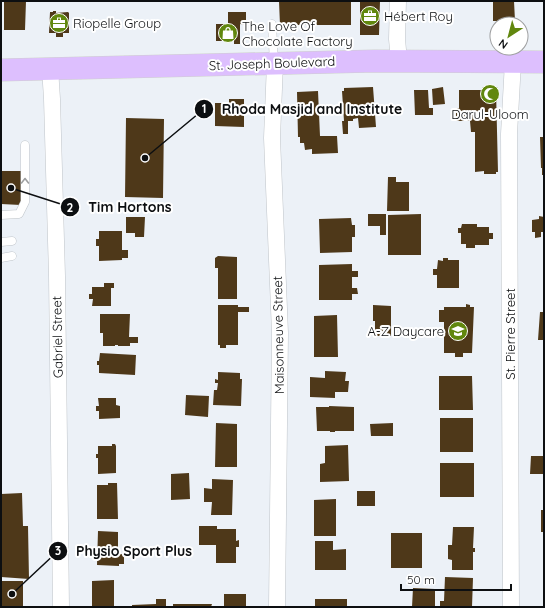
<svg xmlns="http://www.w3.org/2000/svg" width="545" height="608" font-family="Quicksand,sans-serif">
  <rect width="100%" height="100%" fill="#ecf1f7"/>
  <!-- building -->
  <path fill="#4e3819" d="M4,1H26L25,30H4Z
    M279,1H351V25H280Z
    M360,1H380L379,35H360Z
    M493,1H514L515,21H493Z
    M53,11H56V13L68,12L69,13V33H63V37H56V33H49L50,12H53Z
    M228,12H246V25L240,24V44H234V41H216V24H228Z
    M373,87L376,127L359,128L358,118L353,119V121H348V134H343L342,121H344L342,91H344V88Z
    M443,87L445,104L433,105L432,89Z
    M414,90H428L429,108H433V115H415Z
    M459,90H496L498,172H496V174H484V171L475,172V132H471L470,121H456V109L459,108Z
    M318,91L320,136H337L338,153L312,154V149L305,150L304,143H300V137H298L297,92Z
    M229,99H244V127L215,126V103H229Z
    M126,118L164,119L163,198L125,197Z
    M540,137H544V175H542V168H541Z
    M1,171H21V205L1,204Z
    M388,177H396V182H409V211H387Z
    M368,214H386V235H380V226H368Z
    M421,214V255H388V215Z
    M539,216L544,217V232H541V237L535,238V232H532V220L539,219Z
    M126,217H145L144,237H135V233H126Z
    M351,218L352,225H355V237H352V252L320,253L319,219Z
    M462,224H477V227H489V233H493V239H489V245H475V248H466V244H461V233H458V228H461Z
    M99,231H122V250H128V258H122V260L99,261V246H96V239H99Z
    M218,256L237,257V299H218V268H215V258Z
    M443,258H448V260H459V288H437V275H433V269H437L438,260L443,261Z
    M352,264V271H358V277H352V288H357L358,294H352V300H319V265Z
    M104,283H114V288H111V306H92L93,299H89V294H92V287H104Z
    M466,304L470,305V307H474L472,353H463V357H455V353H444V322H439V310H444V307H466Z
    M218,305H238V307H249V312H238V345H226V348H220V345H218Z
    M373,305L391,306V336H375V321H373Z
    M540,312H544V340H538Z
    M100,314H130L129,337H138V343H130V346H118V345H115V346H103V333H100Z
    M337,315L338,357H314V316Z
    M100,353L136,355L135,375L99,373V365H97V361H99Z
    M325,371L346,372L345,381H349L348,392H335V398L310,397V377L325,378Z
    M218,372L240,373V379H242L241,406L213,405L214,390H217L218,383H215V379L218,380Z
    M439,376H472L473,410H439Z
    M186,395L209,396L208,417L185,415Z
    M98,398H116V405L120,406V418L99,419V411H96V406H99Z
    M329,406L354,407V431H335V432H330V431H317L316,407H329Z
    M440,418H473V452H440Z
    M216,423L237,424V467H215Z
    M393,423V436H371L370,424Z
    M112,444H115L116,446V473L98,474V458H96V454H98V446H112Z
    M348,445L349,481L320,482V464L325,463V446Z
    M531,456H544V474H530Z
    M440,463H474V497H440Z
    M189,473L190,499L171,500V474Z
    M212,479L233,480L232,515H211L212,502H204V488L212,489Z
    M108,483H117L118,519H97V485H108Z
    M357,491H375V506H357Z
    M22,493L23,526H28L29,579L1,577V494Z
    M336,499V536H314V500Z
    M541,510H544V532H541Z
    M199,526H217V529H236V541L239,540V547H236V563H216V545H199Z
    M453,527H474L473,548H475V552H473V570H452V560L448,559V545H452Z
    M98,531L118,532V548H119V554H124V564H119V566L97,565Z
    M391,533H422V568H391Z
    M315,541H333V550L346,549V570H315Z
    M445,577L473,578L472,607H440V601H444Z
    M114,580V607H92V581Z
    M1,581H23V607H1Z
    M413,588L435,589V607H412Z
    M224,594H246V607H224Z
    M156,599H166V607H132V605L156,604Z
    M315,599H347V607H315Z
    M173,604H212L211,607H173Z"/>
  <g fill="none" stroke-linecap="round" stroke-linejoin="round">
    <defs>
      <path id="service" d="M272,24L274,63
        M1,215L19,214L25,202V145
        M1,242L12,241
        M1,258L12,256"/>
      <path id="minor" d="M398,1L397,39L399,61
        M275,63L272,138L280,333L277,607
        M50,68L52,99L57,276L61,607
        M511,607L509,134L513,62"/>
      <path id="primary" d="M1,70L375,61L544,62"/>
    </defs>
    <!-- service casing -->
    <use href="#service" stroke="#bfc4c9" stroke-width="9"/>
    <!-- minor casing -->
    <use href="#minor" stroke="#bfc4c9" stroke-width="17"/>
    <!-- primary casing -->
    <use href="#primary" stroke="#cfcfcf" stroke-width="23"/>
    <!-- service -->
    <use href="#service" stroke="#fff" stroke-width="8"/>
    <!-- minor -->
    <use href="#minor" stroke="#fff" stroke-width="16"/>
    <!-- primary -->
    <use href="#primary" stroke="#ddbffe" stroke-width="22"/>
  </g>
  <!-- one-way arrows -->
  <defs><path id="oneway-chevron" d="M-2-3.5L2.5 0L-2 3.5" fill="none" stroke-width="1.6" stroke-linecap="round" stroke-linejoin="round"/></defs>
  <use stroke="#9e9fa0" href="#oneway-chevron" transform="translate(25 181) rotate(-90)"/>
  <!-- icons -->
  <defs>
    <symbol id="office-disc" viewBox="-11 -11 22 22"><circle r="9.5" fill="#61870e" stroke="#fff"/><path d="M-6-3h4V-5.5h4V-3h4V5H-6ZM-1-4.5V-3h2v-1.5ZM-6 0V1H6V0Z" fill="#fff"/></symbol>
    <symbol id="shop-disc" viewBox="-11 -11 22 22"><circle r="9.5" fill="#61870e" stroke="#fff"/><path d="M-5-2.5h2.3a2.7 3.5 0 0 1 5.4 0H5L5.5 6h-11ZM-1.5-2.5h3a1.5 2.3 0 0 0-3 0Z" fill="#fff"/></symbol>
    <symbol id="mosque-disc" viewBox="-11 -11 22 22"><circle r="9.5" fill="#61870e" stroke="#fff"/><path d="M3.5-4.9A6 6 0 1 0 3.5 4.9A5 5 0 1 1 3.5-4.9Z" fill="#fff"/></symbol>
    <symbol id="school-disc" viewBox="-11 -11 22 22"><circle r="9.5" fill="#61870e" stroke="#fff"/><path d="M0-5L7-2L0 1L-7-2ZM-4 1L0 2.5L4 1V4Q0 6-4 4Z" fill="#fff"/></symbol>
  </defs>
  <g fill-rule="evenodd">
    <use href="#office-disc" x="359" y="5" width="22" height="22"/>
    <use href="#office-disc" x="48" y="12" width="22" height="22"/>
    <use href="#shop-disc" x="217" y="22" width="22" height="22"/>
    <use href="#mosque-disc" x="479" y="83" width="22" height="22"/>
    <use href="#school-disc" x="447" y="320" width="22" height="22"/>
  </g>
  <g text-anchor="middle" dominant-baseline="central" stroke-width="4" stroke-linejoin="round" paint-order="stroke">
    <!-- poi labels -->
    <g font-size="13" fill="#0d0f11" stroke="#fff" text-anchor="start">
      <text x="384" y="16">Hébert Roy</text>
      <text x="73" y="23">Riopelle Group</text>
      <text x="242" y="26">The Love Of<tspan x="242" dy="15">Chocolate Factory</tspan></text>
      <text x="490" y="114" text-anchor="middle">Darul-Uloom</text>
      <text x="444" y="331" text-anchor="end">A-Z Daycare</text>
    </g>
    <!-- street labels -->
    <g font-size="13" fill="#0d0f11" stroke="#fff">
      <text transform="translate(272 63) rotate(-2)">St. Joseph Boulevard</text>
      <text transform="translate(510 334) rotate(-90)">St. Pierre Street</text>
      <text transform="translate(278 335) rotate(-91)">Maisonneuve Street</text>
      <text transform="translate(57 337) rotate(-91)">Gabriel Street</text>
    </g>
  </g>
  <!-- callouts -->
  <path fill="none" stroke="#0d0f11" stroke-width="1.5" d="M145 158L204 109M11 188L70 207M12 594L58 551"/>
  <g fill="#0d0f11" stroke="#fff" stroke-width="1.5">
    <circle cx="145" cy="158" r="4"/>
    <circle cx="11" cy="188" r="4"/>
    <circle cx="12" cy="594" r="4"/>
    <circle cx="204" cy="109" r="10"/>
    <circle cx="70" cy="207" r="10"/>
    <circle cx="58" cy="551" r="10"/>
  </g>
  <g font-size="12" text-anchor="middle" font-weight="bold" fill="#fff">
    <text x="204" y="113">1</text>
    <text x="70" y="212">2</text>
    <text x="58" y="555">3</text>
  </g>
  <g font-size="14" text-anchor="middle" font-weight="bold" fill="#0d0f11" stroke="#fff" stroke-width="4" stroke-linejoin="round" paint-order="stroke">
    <text x="312" y="114">Rhoda Masjid and Institute</text>
    <text x="130" y="212">Tim Hortons</text>
    <text x="134" y="556">Physio Sport Plus</text>
  </g>
  <!-- border -->
  <rect width="545" height="608" fill="none" stroke="#0d0f11" stroke-width="4"/>
  <!-- north arrow -->
  <g transform="translate(509 36) rotate(216)"><circle r="19" fill="#ffffff" stroke="#9e9fa0"/>
  <path d="M0-3L7 15L0 10L-7 15Z" fill="#61870e"/>
  <text y="-6" font-size="11" font-weight="bold" text-anchor="middle" fill="#0d0f11">N</text>
  </g>
  <!-- scale -->
  <path d="M401 584v6h110v-6" fill="none" stroke="#0d0f11" stroke-width="2"/>
  <text x="407" y="584" font-size="12" fill="#0d0f11" stroke="#ffffff" stroke-width="3" paint-order="stroke">50 m</text>
</svg>
